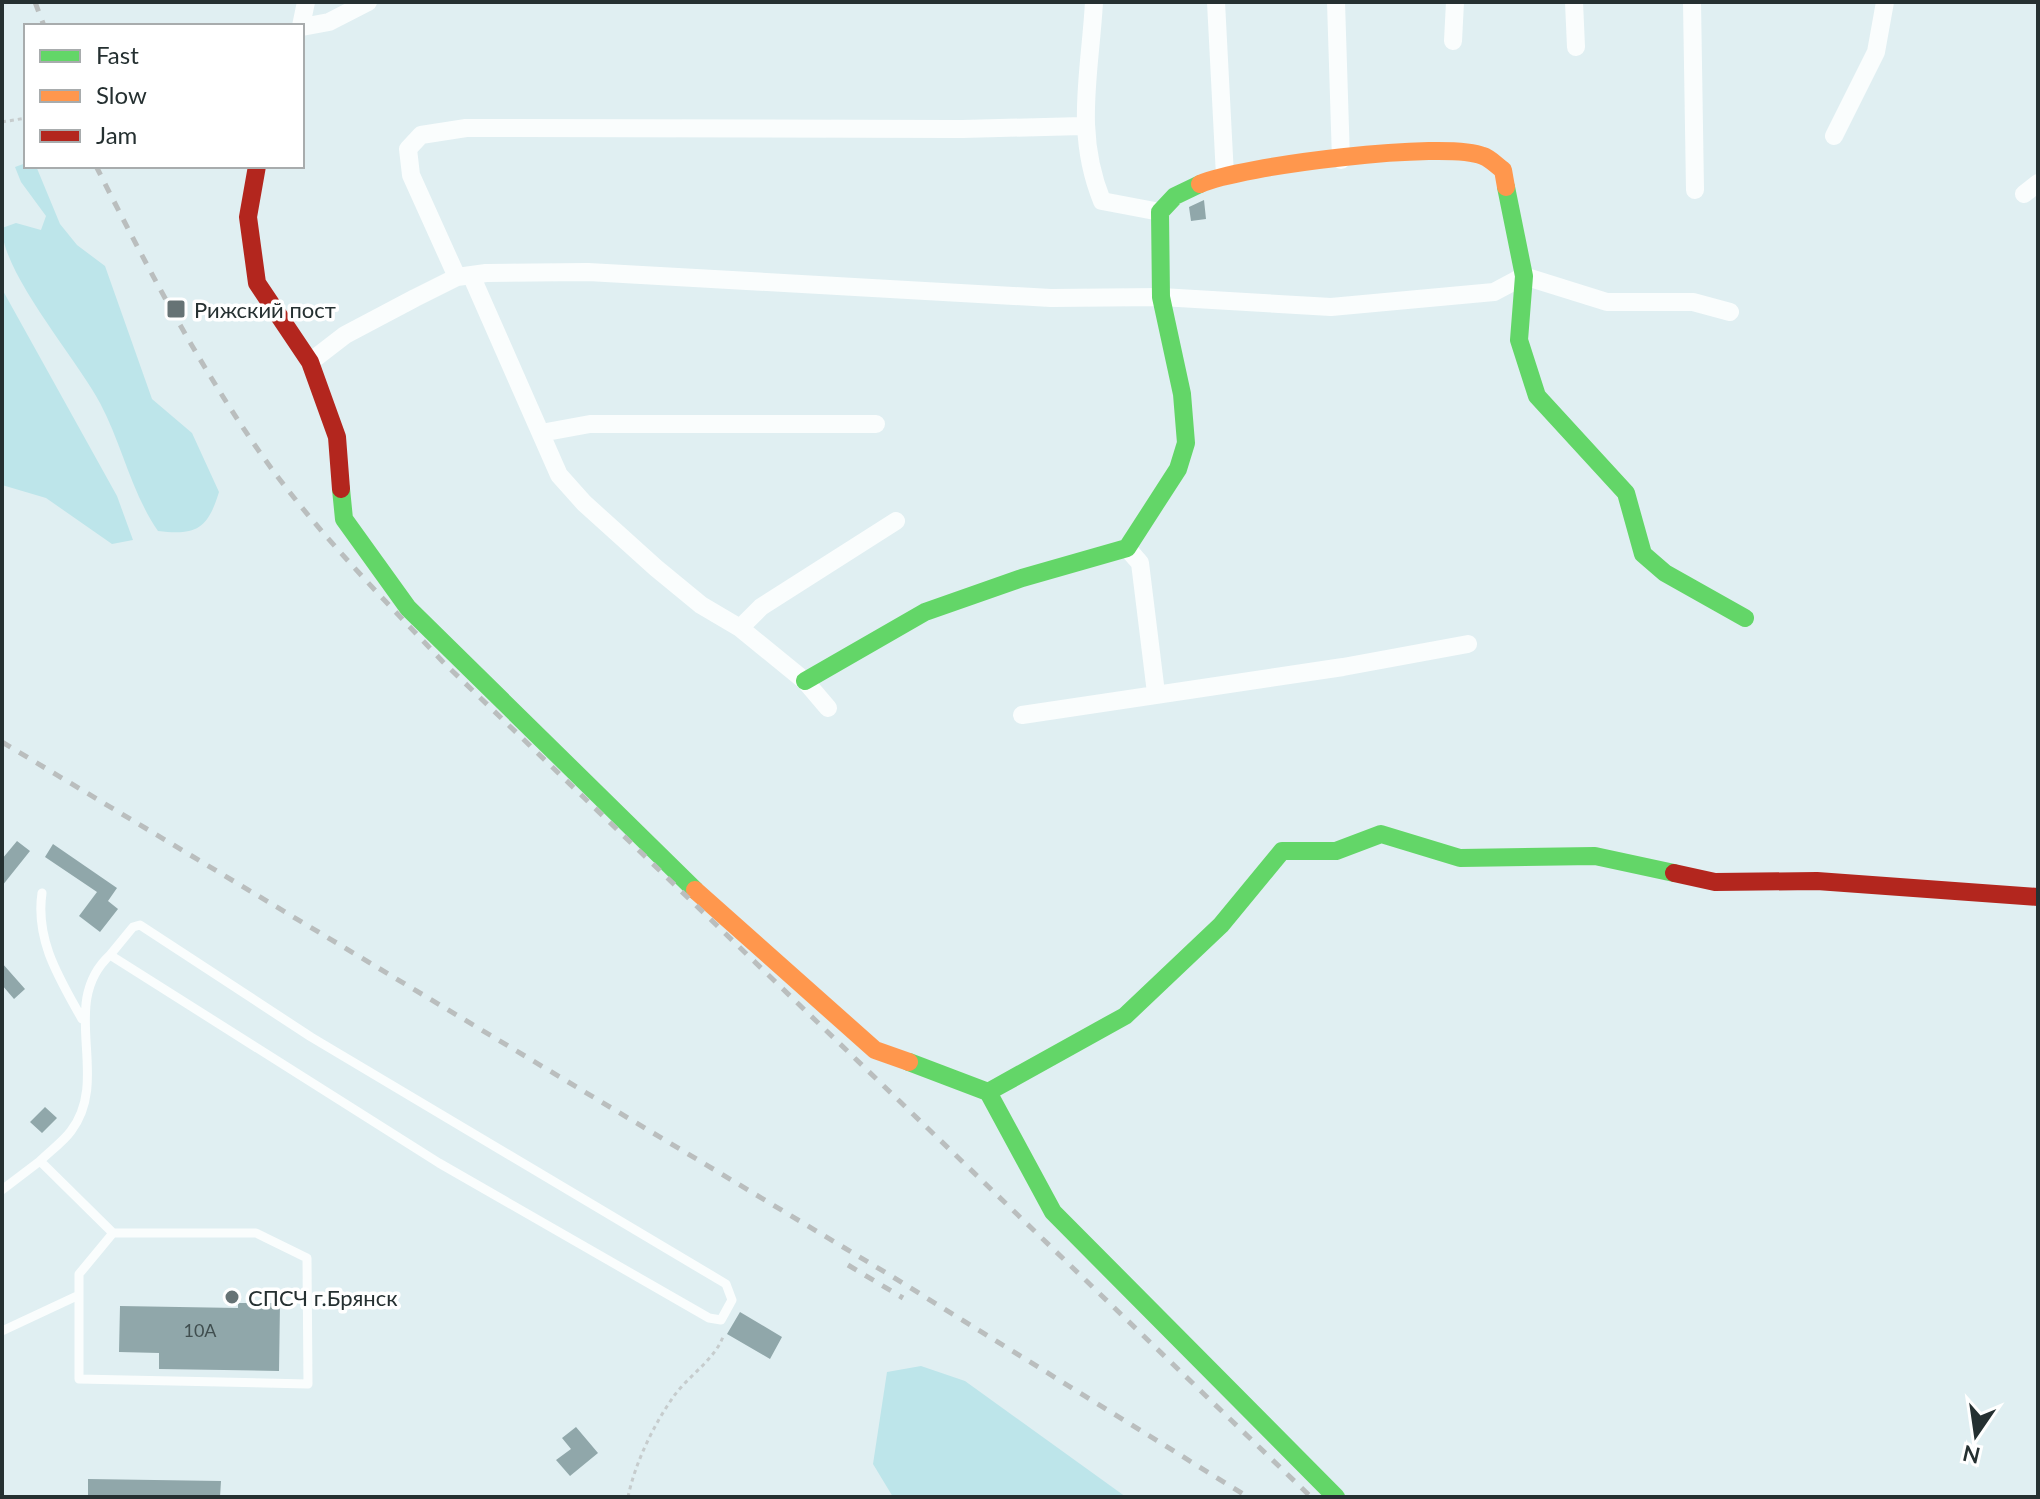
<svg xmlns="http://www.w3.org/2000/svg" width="2040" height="1499" font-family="Lato,sans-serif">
  <rect width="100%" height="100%" fill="#e0eff2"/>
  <!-- green -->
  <path fill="#bde5ea" d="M26,163L36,166L60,224L77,245L105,266L152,399L192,433L219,492C208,528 197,536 158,531C131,492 122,444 100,403C77,359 2,273 2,228L16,223L41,230L46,216L21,182L15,167Z
    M2,289L117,496L133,540L112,544L46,498L2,485Z
    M921,1366L965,1381L1126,1497H893L873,1464L887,1372Z"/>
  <!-- building -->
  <path fill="#90a7aa" d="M1204,200L1206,219L1191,221L1189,207Z
    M17,841L30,851L2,886V859Z
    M53,844L117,888L108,901L118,909L100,932L79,916L97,892L45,857Z
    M2,963L25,989L14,999L2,985Z
    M45,1107L57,1118L42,1133L30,1122Z
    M238,1303H280L279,1371L159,1369V1353L119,1352L120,1306L238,1308Z
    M740,1312L782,1337L770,1359L727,1334Z
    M576,1427L598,1453L570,1476L556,1460L571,1449L562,1438Z
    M88,1479L221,1481L220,1497H88Z"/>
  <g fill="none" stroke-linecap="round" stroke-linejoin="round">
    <!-- path -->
    <path stroke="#c6cccd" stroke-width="3" stroke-dasharray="4 4" stroke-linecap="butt" d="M2,122L26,118
      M628,1497C635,1463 654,1424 674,1396C689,1375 716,1359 724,1334"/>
    <!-- lane -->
    <path stroke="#fafdfd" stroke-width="9" d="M42,893C35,941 60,979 82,1019
      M40,1161C50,1151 63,1142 71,1131C112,1077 57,1004 110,955L439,1163L709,1318L721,1320L732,1300L726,1284L311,1037L140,925L133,927L110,955
      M2,1190L40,1161L113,1233
      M113,1233H256L307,1258L308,1384L79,1379V1274Z
      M2,1331L79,1295"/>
    <!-- street -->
    <path stroke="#fafdfd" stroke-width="18" d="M1094,2C1090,74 1074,132 1102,201L1160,212
      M1216,2L1225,176
      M1336,2L1341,160
      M1574,2L1576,47
      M1692,2L1695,190
      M301,26L306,2
      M302,27L329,22L368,2
      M1453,41L1455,2
      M1834,136L1876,52L1885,2
      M2024,194L2038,183
      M471,275L559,475L584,503L656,568L701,605L740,628L805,681L828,708
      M457,277L411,175L408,149L421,135L466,128L962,129L1083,126
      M310,362L345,335L415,298L457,277L486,273L588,272L1051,298L1161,297L1331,307L1494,292L1524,276L1607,302H1693L1730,312
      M541,433L590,424H876
      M1127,548L1140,563L1156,693
      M740,628L761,607L896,521
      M1022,715L1343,667L1468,644"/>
    <!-- fast -->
    <path stroke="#63d668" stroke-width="18" d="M1506,187L1524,276L1519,340L1537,396L1626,493L1643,554L1665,573L1745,618
      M341,489L344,519L408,608L695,890
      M805,681L925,612L1022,578L1127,548L1178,469L1186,443L1182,394L1161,297L1160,212L1175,196L1200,184
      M909,1062L988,1092L1053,1212L1336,1497
      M988,1092L1125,1016L1221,925L1282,851H1336L1381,834L1460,858L1595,856L1674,873"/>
    <!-- slow -->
    <path stroke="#ff974d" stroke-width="18" d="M1200,184C1239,166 1446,140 1483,156C1490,158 1497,166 1503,170L1506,187
      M695,890L875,1050L909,1062"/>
    <!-- jam -->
    <path stroke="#b3261e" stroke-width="18" d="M257,166L248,217L257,283L310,362L337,437L341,489
      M1674,873L1715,882L1817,881L2038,897"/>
    <!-- rail -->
    <path stroke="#babebe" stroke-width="5" stroke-dasharray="10 10" stroke-linecap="butt" d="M35,2L44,26
      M96,166C144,261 192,353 252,441C307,522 376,591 443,662L1311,1497
      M2,742L888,1274L1248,1497
      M848,1265L903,1298"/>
  </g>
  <!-- markers -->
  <g fill="#667375" stroke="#fff" stroke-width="3">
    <rect x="166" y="299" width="20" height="20" rx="4"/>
    <circle cx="232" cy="1297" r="8"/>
  </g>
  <g text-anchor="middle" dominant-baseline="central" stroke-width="7" stroke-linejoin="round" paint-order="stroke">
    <!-- number labels -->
    <g font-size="18" fill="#404e4f">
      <text x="200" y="1330">10А</text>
    </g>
    <!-- poi labels -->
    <g font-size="22" fill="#253031" stroke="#fff" text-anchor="start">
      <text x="194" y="309">Рижский пост</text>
      <text x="248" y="1297">СПСЧ г.Брянск</text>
    </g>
  </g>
  <!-- border -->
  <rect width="2040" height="1499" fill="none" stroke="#253031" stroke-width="8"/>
  <!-- legend -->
  <rect x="24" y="24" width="280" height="144" fill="#ffffff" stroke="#a8acad" stroke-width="2"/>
  <rect x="40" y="50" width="40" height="12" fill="#63d668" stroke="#a8acad" stroke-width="2"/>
  <text x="96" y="64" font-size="24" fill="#253031">Fast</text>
  <rect x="40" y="90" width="40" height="12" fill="#ff974d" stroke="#a8acad" stroke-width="2"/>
  <text x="96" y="104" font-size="24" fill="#253031">Slow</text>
  <rect x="40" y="130" width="40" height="12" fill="#b3261e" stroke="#a8acad" stroke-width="2"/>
  <text x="96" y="144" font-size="24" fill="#253031">Jam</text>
  <!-- north arrow -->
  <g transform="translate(1976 1435) rotate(193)" stroke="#ffffff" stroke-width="6" paint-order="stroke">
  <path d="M0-6L14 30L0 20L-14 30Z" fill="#253031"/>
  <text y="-12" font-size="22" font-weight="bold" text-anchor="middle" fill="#253031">N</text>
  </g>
</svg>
